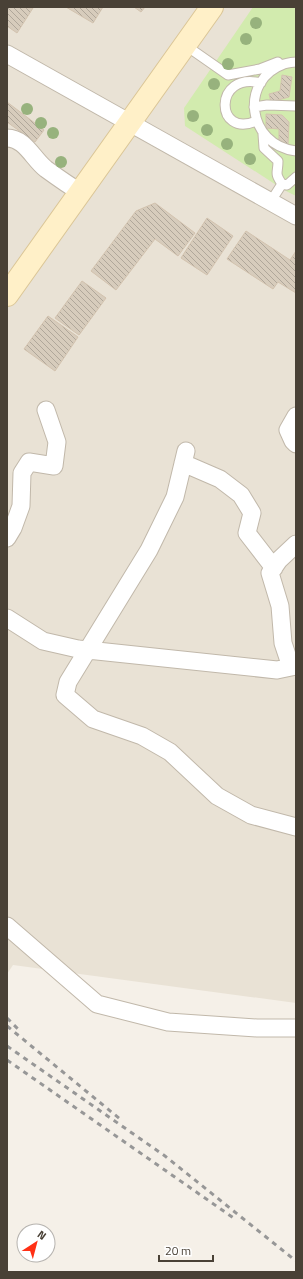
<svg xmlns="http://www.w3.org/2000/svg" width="303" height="1279" font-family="'Titillium Web',sans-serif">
  <defs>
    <pattern id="building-back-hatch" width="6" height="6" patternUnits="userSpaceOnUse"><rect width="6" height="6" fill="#d7ccbc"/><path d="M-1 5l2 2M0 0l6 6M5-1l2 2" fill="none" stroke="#b0a79a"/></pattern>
  </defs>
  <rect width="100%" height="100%" fill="#f5f0e8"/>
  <!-- residential -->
  <path fill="#e9e2d5" d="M7,7H296V1003L13,965L7,974Z"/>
  <!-- green -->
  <path fill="#d2ebae" d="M253,7H296V196L284,190L185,126L184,108Z"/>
  <!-- building -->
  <path fill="url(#building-back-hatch)" stroke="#d3c3af" d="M7,7L33,8L17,33L7,26Z
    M66,7H103L93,23Z
    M134,7H145L141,12Z
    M282,75L292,77L289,97L271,102L269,94L280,91Z
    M7,102L44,130L35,142L7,122Z
    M266,114L282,115L289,122L288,144H279V129L266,128Z
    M155,203L195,233L178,256L155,239L116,290L91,271L136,211Z
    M207,218L233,236L207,275L181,258Z
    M246,231L290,260L296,251V293L278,282L273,289L227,259Z
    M82,281L106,298L79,335L55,318Z
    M48,316L78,337L55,371L24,349Z"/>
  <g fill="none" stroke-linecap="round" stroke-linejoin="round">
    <defs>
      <path id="service" d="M185,45L228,75L260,69L278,62
        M296,62C292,62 288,63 284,64C239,80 247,145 296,151
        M254,107L267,105L296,106
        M256,121C215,139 213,71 261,83
        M263,134L264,148L278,161C278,174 274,172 282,184L287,185L296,177
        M271,201L282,184"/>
      <path id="minor" d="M7,54L296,216
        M7,138C25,138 33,159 46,169C57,177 68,185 80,192
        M296,416L288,430L293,441L296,444
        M186,451L175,497L149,550L68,682L65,695L93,719L142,736L170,752L217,796L251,815L296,827
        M183,463L220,479L241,495L252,513L247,533L274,568
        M7,538L13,528L21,506L22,473L29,462L54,466L57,442L46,410
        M7,618L43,641L78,649L277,670L296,666
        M291,667L283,643L280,606L270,573L279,560L296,544
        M7,926L97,1004L168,1022L257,1028H296"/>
      <path id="secondary" d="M7,295L212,7"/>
    </defs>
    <!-- service casing -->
    <use href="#service" stroke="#c1b8aa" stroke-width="11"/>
    <!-- minor casing -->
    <use href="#minor" stroke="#c1b8aa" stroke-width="19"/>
    <!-- secondary casing -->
    <use href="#secondary" stroke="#dbc697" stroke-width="24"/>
    <!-- service -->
    <use href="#service" stroke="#fff" stroke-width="9"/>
    <!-- minor -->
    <use href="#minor" stroke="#fff" stroke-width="17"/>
    <!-- secondary -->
    <use href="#secondary" stroke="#fff0c8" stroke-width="22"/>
    <!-- rail -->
    <path stroke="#979797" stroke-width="3" stroke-dasharray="5 5" stroke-linecap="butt" d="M7,1018L18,1029
      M7,1026L120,1119
      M7,1046L165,1156L296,1261
      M7,1060L235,1219"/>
  </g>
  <!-- trees -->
  <g fill="#97b27d">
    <circle cx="256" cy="23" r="6"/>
    <circle cx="246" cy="39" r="6"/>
    <circle cx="228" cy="64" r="6"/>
    <circle cx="214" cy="84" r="6"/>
    <circle cx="27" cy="109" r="6"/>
    <circle cx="193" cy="116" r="6"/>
    <circle cx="41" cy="123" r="6"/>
    <circle cx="207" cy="130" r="6"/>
    <circle cx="53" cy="133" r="6"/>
    <circle cx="227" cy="144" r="6"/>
    <circle cx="250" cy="159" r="6"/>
    <circle cx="61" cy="162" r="6"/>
  </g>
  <!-- border -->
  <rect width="303" height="1279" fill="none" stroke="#494136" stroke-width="16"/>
  <!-- north arrow -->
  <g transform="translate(36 1243) rotate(36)"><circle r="19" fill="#ffffff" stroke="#b6b3af"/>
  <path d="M0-3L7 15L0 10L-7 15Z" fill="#ff3015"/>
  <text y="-6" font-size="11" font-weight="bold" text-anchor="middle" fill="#494136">N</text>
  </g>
  <!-- scale -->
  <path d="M159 1255v6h54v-6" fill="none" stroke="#494136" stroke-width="2"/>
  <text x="165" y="1255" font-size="12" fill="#494136" stroke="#ffffff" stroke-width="3" paint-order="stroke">20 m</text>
</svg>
